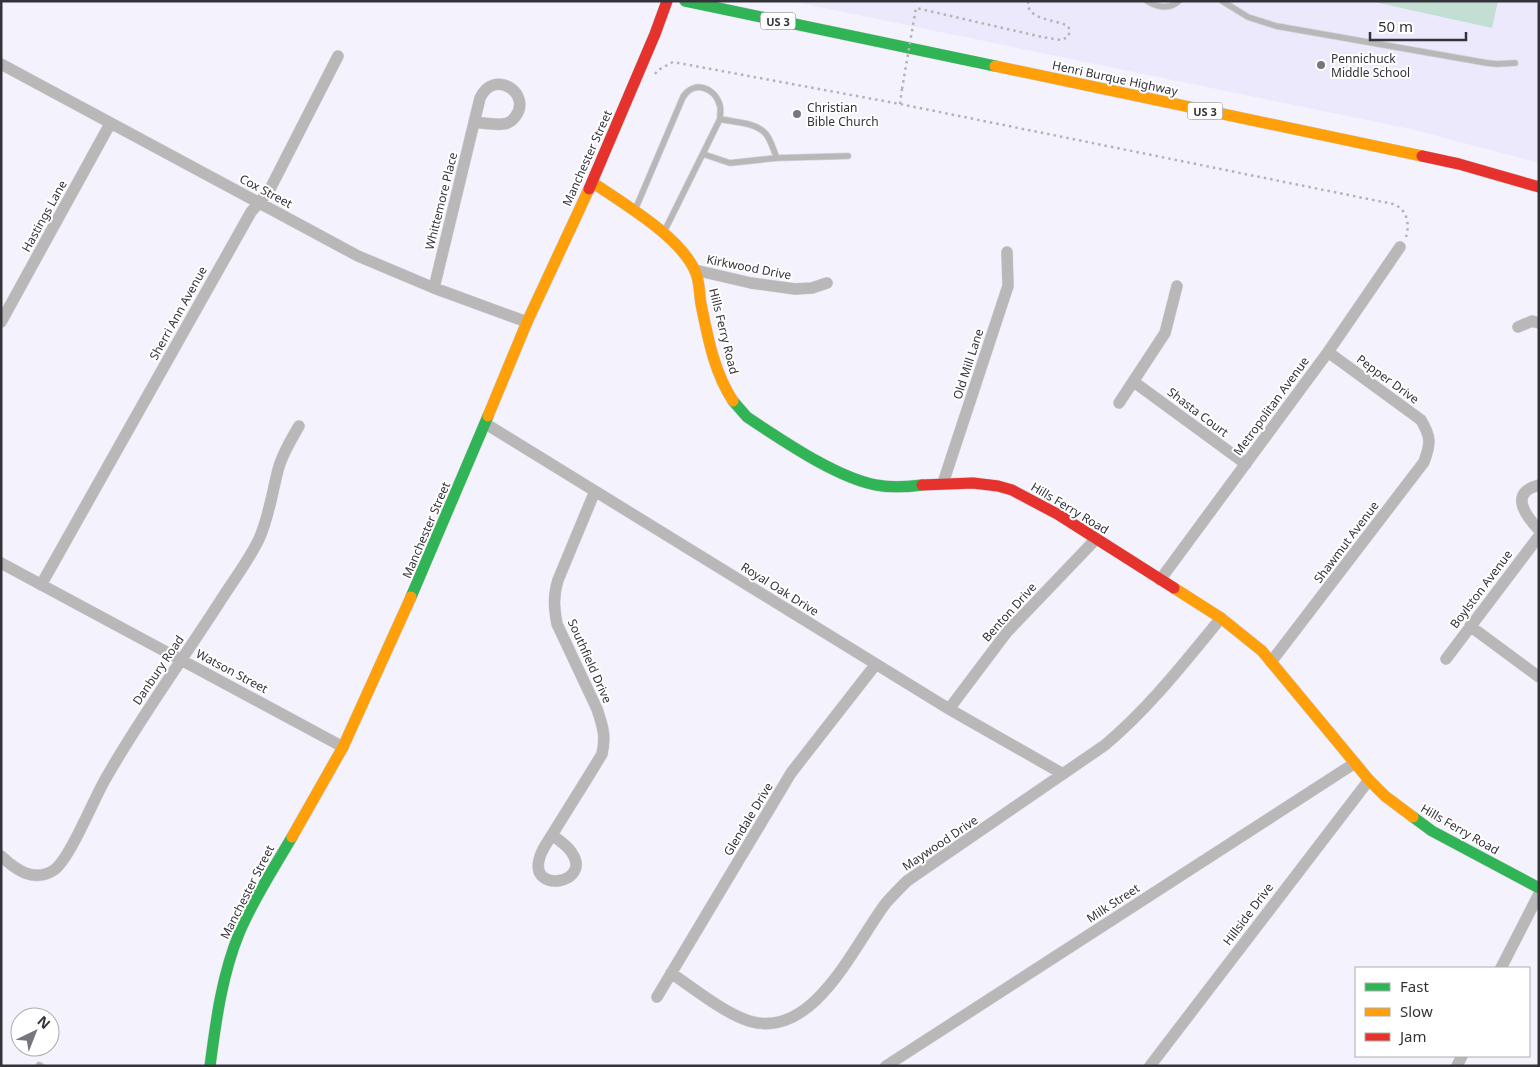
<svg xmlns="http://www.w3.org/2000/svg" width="1540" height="1067" font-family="'Noto Sans',sans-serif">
  <rect width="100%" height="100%" fill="#f4f2fc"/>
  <!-- built -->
  <path fill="#ece9fc" d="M790,1H1539V163L1415,130Z"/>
  <!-- grass -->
  <path fill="#c3ded3" d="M1370,1H1498L1492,28Z"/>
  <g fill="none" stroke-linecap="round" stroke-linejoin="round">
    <defs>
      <path id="lane" d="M1147,1C1157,7 1169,10 1179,1
        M1222,1L1248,17L1276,26L1487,63L1497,64L1515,63
        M703,154L730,163L777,158
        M635,210L683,97C694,80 715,87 720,106C721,110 720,115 720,119C733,122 755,122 765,133C771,139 773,150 777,158L848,156
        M664,232L720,119
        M39,1065L41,1066"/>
      <path id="street" d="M1,64L358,256L434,288L527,322
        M695,270L751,283L795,289L812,288L827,283
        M434,288L480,98C495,67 533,95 515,117C512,121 507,124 502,124C493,125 483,123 474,122
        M1,322L110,124
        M1518,327L1532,321L1539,323
        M1134,382L1246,464
        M1119,403L1165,333L1177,286
        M486,424L949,709L1063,774
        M943,483L1008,286L1007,252
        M1539,485C1508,493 1526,516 1539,530
        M1,563L343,747
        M1160,580L1328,352L1400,247
        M41,585L251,212L269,191L338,56
        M1470,626L1539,677
        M1446,659L1539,536
        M1271,662L1424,462C1431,443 1431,437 1421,420L1328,352
        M949,709L1007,632L1096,539
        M552,835C559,840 568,846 572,853C592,883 531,894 539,860C541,849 550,839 555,830C571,804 587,779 602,754C606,736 603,727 597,709L557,624C554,608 553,596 558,580L595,491
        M1,856C16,870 34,883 54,870C70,859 94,798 106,778C140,718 181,662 219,603C232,582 248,562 259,539C269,517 272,493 278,470C282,454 291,440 299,426
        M1501,968L1539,894
        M671,973C693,988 724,1013 749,1021C814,1041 855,943 886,903C893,895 900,888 907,881L1105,745C1149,708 1184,663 1221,618
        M657,997L791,773L876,664
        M886,1066L1355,763
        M1150,1066L1369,780
        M1457,1066L1462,1056"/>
      <path id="fast" d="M685,1L995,66
        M733,401L747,417L759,425C791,446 839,478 876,485C891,488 907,487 922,485
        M411,597L488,416
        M1413,817L1432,831L1539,888
        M210,1066C216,1020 222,974 240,931C254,898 274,868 292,837"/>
      <path id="slow" d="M995,66L1422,156
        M592,182C622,203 680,236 695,271C700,281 699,293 701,304C708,338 714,372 733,401
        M488,416L527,322L589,189
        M1174,588L1221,618L1262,651L1369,780L1385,796L1413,817
        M292,837L343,747L411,597"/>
      <path id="jam" d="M1422,156L1459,164L1539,187
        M589,189L655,34L667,1
        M922,485L973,483L998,486L1012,490L1059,515L1174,588"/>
    </defs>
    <!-- lane casing -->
    <use href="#lane" stroke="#d2d0d8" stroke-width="7"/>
    <!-- street casing -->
    <use href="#street" stroke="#d2d0d8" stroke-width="12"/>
    <!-- fast casing -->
    <use href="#fast" stroke="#d2d0d8" stroke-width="12"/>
    <!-- slow casing -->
    <use href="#slow" stroke="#d2d0d8" stroke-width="12"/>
    <!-- jam casing -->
    <use href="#jam" stroke="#d2d0d8" stroke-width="12"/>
    <!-- path -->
    <path stroke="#b5b4b5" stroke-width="2.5" stroke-dasharray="2.5 4" stroke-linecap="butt" d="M1028,1C1026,20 1054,19 1068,26L1070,31L1068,37L1061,40L1042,37
      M655,74L658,70L673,62L900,104L1393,204C1407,209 1410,223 1406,237
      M900,104L902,89"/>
    <!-- lane -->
    <use href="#lane" stroke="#bab7b9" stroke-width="5.5"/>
    <!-- street -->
    <use href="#street" stroke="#bab7b9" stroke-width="11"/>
    <!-- fast -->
    <use href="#fast" stroke="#30b455" stroke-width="11"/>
    <!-- slow -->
    <use href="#slow" stroke="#ff9f0a" stroke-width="11"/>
    <!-- jam -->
    <use href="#jam" stroke="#e5322d" stroke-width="11"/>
    <!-- path-bridge -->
    <path stroke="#b5b4b5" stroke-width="2.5" stroke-dasharray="2.5 4" stroke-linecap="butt" d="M902,89L916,8L1042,37"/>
  </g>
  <!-- markers -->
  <g fill="#77767e" stroke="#fff" stroke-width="2">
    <circle cx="1321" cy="65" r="5"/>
    <circle cx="797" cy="114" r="5"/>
  </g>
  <g text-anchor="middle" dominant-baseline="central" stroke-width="4" stroke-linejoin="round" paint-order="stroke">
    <!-- shield labels -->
    <g fill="#fff" stroke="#717075" stroke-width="1">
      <rect x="760.5" y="12.5" width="35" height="17" rx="4"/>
      <rect x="1187.5" y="102.5" width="35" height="17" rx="4"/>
    </g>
    <g font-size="11" font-weight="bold" fill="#34333a">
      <text x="778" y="21">US 3</text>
      <text x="1205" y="111">US 3</text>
    </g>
    <!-- poi labels -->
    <g font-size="12" fill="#34333a" stroke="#fff" text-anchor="start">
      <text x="1331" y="58">Pennichuck<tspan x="1331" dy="14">Middle School</tspan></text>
      <text x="807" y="107">Christian<tspan x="807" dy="14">Bible Church</tspan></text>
    </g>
    <!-- street labels -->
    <g font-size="12" fill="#34333a" stroke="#fff">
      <text transform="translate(1115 78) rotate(12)">Henri Burque Highway</text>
      <text transform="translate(587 158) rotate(-66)">Manchester Street</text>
      <text transform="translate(266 191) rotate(28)">Cox Street</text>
      <text transform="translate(441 201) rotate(-76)">Whittemore Place</text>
      <text transform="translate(44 216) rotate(-61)">Hastings Lane</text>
      <text transform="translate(749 267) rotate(11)">Kirkwood Drive</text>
      <text transform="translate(178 313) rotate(-61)">Sherri Ann Avenue</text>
      <text transform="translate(724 331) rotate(76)">Hills Ferry Road</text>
      <text transform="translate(968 364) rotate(-72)">Old Mill Lane</text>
      <text transform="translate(1388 379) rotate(36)">Pepper Drive</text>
      <text transform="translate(1271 406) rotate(-54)">Metropolitan Avenue</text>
      <text transform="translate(1198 412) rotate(37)">Shasta Court</text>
      <text transform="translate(1070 508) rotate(31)">Hills Ferry Road</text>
      <text transform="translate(426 530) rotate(-67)">Manchester Street</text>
      <text transform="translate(1346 542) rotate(-53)">Shawmut Avenue</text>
      <text transform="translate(780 589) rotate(32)">Royal Oak Drive</text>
      <text transform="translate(1481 589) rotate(-53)">Boylston Avenue</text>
      <text transform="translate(1009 612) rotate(-48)">Benton Drive</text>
      <text transform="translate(590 661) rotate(66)">Southfield Drive</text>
      <text transform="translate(158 670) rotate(-56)">Danbury Road</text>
      <text transform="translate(232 671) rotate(28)">Watson Street</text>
      <text transform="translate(748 819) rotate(-59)">Glendale Drive</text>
      <text transform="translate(1460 829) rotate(30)">Hills Ferry Road</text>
      <text transform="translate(940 843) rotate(-34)">Maywood Drive</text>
      <text transform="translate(247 892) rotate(-63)">Manchester Street</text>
      <text transform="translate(1113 903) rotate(-33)">Milk Street</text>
      <text transform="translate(1248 914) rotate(-53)">Hillside Drive</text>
    </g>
  </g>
  <!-- border -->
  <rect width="1540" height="1067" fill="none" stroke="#34333a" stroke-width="5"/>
  <!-- legend -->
  <rect x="1355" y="967" width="175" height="90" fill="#ffffff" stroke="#aeadb0"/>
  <rect x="1365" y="983" width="25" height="8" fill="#30b455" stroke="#aeadb0"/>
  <text x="1400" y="992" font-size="15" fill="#34333a">Fast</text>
  <rect x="1365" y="1008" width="25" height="8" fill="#ff9f0a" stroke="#aeadb0"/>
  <text x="1400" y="1017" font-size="15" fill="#34333a">Slow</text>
  <rect x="1365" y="1033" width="25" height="8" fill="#e5322d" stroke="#aeadb0"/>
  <text x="1400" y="1042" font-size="15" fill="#34333a">Jam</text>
  <!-- north arrow -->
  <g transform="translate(35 1032) rotate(43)"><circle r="24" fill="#ffffff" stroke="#aeadb0"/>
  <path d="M0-4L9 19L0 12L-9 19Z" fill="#77767e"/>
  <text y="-8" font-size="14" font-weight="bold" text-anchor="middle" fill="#34333a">N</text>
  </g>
  <!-- scale -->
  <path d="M1370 32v8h96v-8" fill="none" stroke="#34333a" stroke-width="2.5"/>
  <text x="1378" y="32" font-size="15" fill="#34333a" stroke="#ffffff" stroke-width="4" paint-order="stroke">50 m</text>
</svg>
